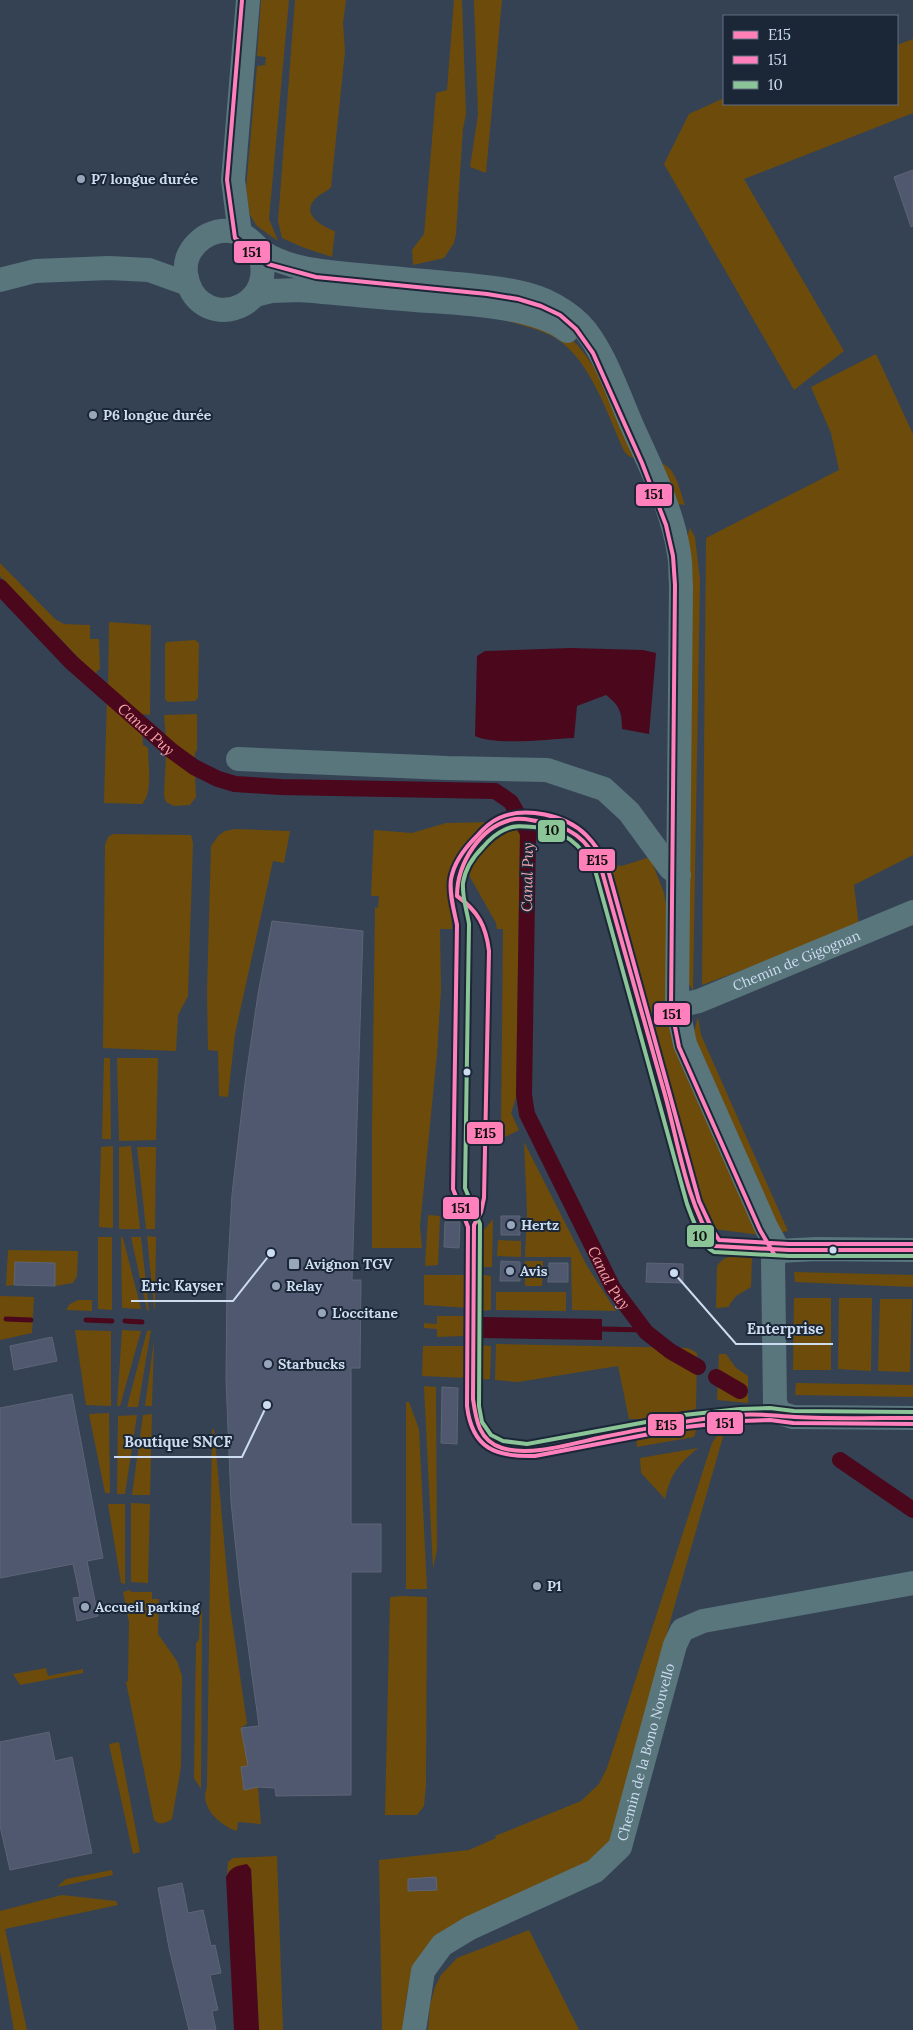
<svg xmlns="http://www.w3.org/2000/svg" width="913" height="2030" font-family="Lora,serif">
  <rect width="100%" height="100%" fill="#344254"/>
  <!-- green -->
  <path fill="#6d4c0b" d="M261,0H289L269,219L278,241L257,226L250,215L246,189L257,66L265,65L266,57L257,56Z
    M295,0H346L343,23L345,51L331,187C327,192 321,193 317,197C299,213 321,226 335,231L332,257L302,247L282,238L278,221Z
    M454,0H462L466,114L463,129L456,234L454,243L444,258L413,265L412,250L424,234L436,93L447,90Z
    M474,0H502L486,173L470,167L478,115Z
    M913,39V113L744,179L844,351L794,390L664,164L689,114L724,98V104H897V45Z
    M520,316C534,322 554,326 566,335C598,358 620,421 638,457C631,459 628,456 624,451C608,416 591,361 557,339C542,330 524,326 507,321Z
    M876,354L913,434V855L854,885L859,927L702,985L706,538L839,470L831,433L811,387Z
    M660,463C676,466 680,492 685,505L678,504Z
    M690,528L695,537L700,580L693,990L686,980L687,537Z
    M0,563L55,619L64,624L90,625V639H99L100,669L97,671L96,676L0,576Z
    M109,622L151,625L150,715L143,714L144,725L108,692Z
    M195,640L199,643L198,698L195,701L168,702L165,699V644L167,642Z
    M107,698L142,730L143,745L148,748C148,762 153,794 142,804L104,803Z
    M197,714V750L195,753L194,764L166,740L164,715Z
    M166,753L195,775L196,797L190,805L174,806L166,802L164,795Z
    M497,822C476,831 455,855 452,878C449,895 452,912 452,929H440L441,990L437,1054L420,1226L422,1248H372V1132L375,907L378,908L379,896H371L374,830L412,833L446,823Z
    M235,829L290,831L284,863L273,861L235,1034L228,1097L219,1096L218,1051L208,1050L207,992L211,846L218,836L225,831Z
    M507,830H520L516,1098L511,1113L519,1130L503,1138L501,1133L503,929H497L496,923L470,877L469,870C479,853 489,839 507,830Z
    M113,834L191,835L193,843L188,996L178,1015L176,1051L103,1048L105,845L108,837Z
    M650,857L664,893L669,923L670,1001L760,1235L714,1229L704,1213L606,864L622,866Z
    M698,1017L701,1035L788,1231L782,1232L778,1229L693,1036Z
    M104,1058H110L111,1139H102Z
    M117,1058H158L156,1140L119,1141Z
    M524,1142L587,1266L616,1311L572,1310L571,1257H525L527,1211Z
    M113,1146V1228L99,1227L101,1147Z
    M131,1146L140,1229H119V1147Z
    M137,1147H156L155,1229H146Z
    M428,1215L440,1216L438,1265L425,1266Z
    M493,1219L492,1267H482L483,1231Z
    M121,1236L123,1238L141,1309L122,1308Z
    M147,1236L156,1237L155,1309L154,1307Z
    M98,1237H112V1310L98,1309Z
    M131,1237H141L149,1311L147,1310Z
    M498,1240L521,1241V1257L497,1256Z
    M8,1250L78,1251L77,1276L73,1283L55,1286V1263L16,1262L14,1285L6,1286Z
    M734,1256L752,1258L751,1287L736,1296L728,1307L716,1308L717,1266C722,1259 726,1257 734,1256Z
    M525,1261H543L542,1286H525Z
    M794,1272L913,1275V1287L795,1282Z
    M481,1274L491,1276V1310L480,1311Z
    M424,1275H469V1308L424,1305Z
    M496,1292H566V1311L496,1310Z
    M0,1296L34,1297L32,1333L0,1340Z
    M794,1298H831V1370H793Z
    M839,1298H872L871,1371L838,1369Z
    M880,1299H912L910,1372L878,1371Z
    M78,1300H92V1311L66,1310L70,1304Z
    M437,1316H464L463,1336L437,1337V1329L424,1328V1323L437,1324Z
    M75,1330L111,1331V1406L86,1405Z
    M122,1330L141,1331L120,1406H117Z
    M151,1330L138,1407H127L147,1331Z
    M154,1340L152,1406H145Z
    M496,1344L688,1348L697,1353L696,1409L642,1419H629L618,1366L518,1382L495,1380Z
    M479,1345L491,1346L490,1379L477,1380Z
    M423,1346H468V1378L422,1376Z
    M719,1354H726L736,1368L748,1376V1403L717,1400Z
    M796,1383L913,1385V1397L795,1395Z
    M424,1386L436,1387L437,1549L433,1569Z
    M406,1402H409L419,1429L427,1589H406Z
    M109,1413L110,1493H105L89,1414Z
    M152,1414L150,1495H132L143,1415Z
    M137,1415L125,1494H117L118,1416Z
    M698,1424L694,1437L637,1447L636,1434Z
    M212,1429H214L230,1607L247,1724L241,1728L248,1766L241,1767L244,1789L258,1787L261,1824L238,1822L237,1831C224,1827 209,1815 206,1802C204,1797 206,1791 207,1786Z
    M725,1430L673,1611L611,1849L419,1958C408,1986 404,2000 404,2030H382L379,1860L469,1850L496,1838L495,1836L581,1801L599,1784L607,1768L712,1443L719,1433Z
    M698,1448C678,1465 671,1473 665,1499L641,1473L640,1458Z
    M131,1503L150,1504L148,1583L131,1582Z
    M108,1504H125V1584L121,1583Z
    M130,1590L131,1592H152V1599H159L158,1634L177,1661L182,1676L181,1767L172,1819C166,1823 160,1826 154,1820L126,1682L128,1681L129,1622L123,1592Z
    M402,1596L427,1597L426,1785L424,1806L417,1815H385L390,1597Z
    M202,1611L201,1789L194,1778L196,1644L199,1639L200,1612Z
    M46,1668L48,1676L83,1669V1673L20,1685L13,1674Z
    M119,1742L140,1852L133,1854L109,1744Z
    M277,1856L283,2030H259L251,1869L230,1870L227,1876L228,1862L233,1858Z
    M112,1870L113,1875L57,1887L66,1879Z
    M62,1895L116,1901L118,1905L5,1929L27,2030H14L0,1951V1911Z
    M529,1930L579,2030H428L430,2005L435,1987L441,1975L457,1958Z"/>
  <!-- water -->
  <path fill="#4b071b" d="M571,648L643,650L656,653L649,734L622,729C622,712 620,706 606,695L577,706L574,738C549,739 496,746 475,736L477,656L485,651Z
    M483,1317L602,1319V1340L483,1338Z
    M247,1864L251,1869L259,2030H234L226,1877C231,1867 236,1866 247,1864Z"/>
  <g fill="none" stroke-linecap="round" stroke-linejoin="round">
    <!-- stream -->
    <path stroke="#4b071b" stroke-width="5" d="M6,1319L31,1320
      M86,1320L112,1321
      M125,1321L142,1322
      M602,1329L644,1330"/>
    <!-- canal -->
    <g stroke="#4b071b" stroke-width="16">
      <path id="s1" d="M0,587L71,662L172,751L194,767L218,779L235,784L281,787L495,791L511,802L528,833L524,1095L527,1114L613,1288L646,1332L670,1351L698,1367"/>
      <path d="M716,1377L740,1391"/>
      <path d="M840,1460L913,1510"/>
    </g>
  </g>
  <!-- building -->
  <path fill="#505870" stroke="#5d6575" d="M913,170V226L911,227L894,177Z
    M272,921L363,931L352,1280H361L360,1368H351V1524H381V1572H351V1795L276,1796L275,1788L258,1787L244,1790L241,1767L248,1766L241,1728L259,1726L240,1588L231,1502L226,1379L227,1284L232,1194L245,1083L258,994Z
    M501,1216H520V1235H501Z
    M445,1222H460L459,1248L444,1247Z
    M501,1261L520,1262V1281H500Z
    M15,1262L55,1263V1286L14,1285Z
    M549,1263H568V1282H548Z
    M647,1263L683,1264V1283L646,1282Z
    M52,1337L57,1361L14,1370L10,1346Z
    M442,1387L458,1388L457,1444L441,1443Z
    M72,1394L103,1558L87,1561L98,1616L77,1621L73,1598L80,1597L73,1564L0,1578V1408Z
    M49,1732L55,1761L72,1757L92,1853L10,1870L0,1826V1742Z
    M436,1877L437,1890L408,1891V1879Z
    M182,1883L188,1913L203,1910L211,1946L215,1945L221,1973L210,1975L218,2010L212,2011L216,2030H189L169,1948L158,1888Z"/>
  <g fill="none" stroke-linecap="round" stroke-linejoin="round">
    <!-- minor -->
    <g stroke="#59767c" stroke-width="24">
      <path d="M240,234L233,180L248,0"/>
      <path d="M258,250C280,303 216,330 192,292C186,281 183,266 189,254C201,231 231,222 251,241C258,247 262,253 271,257C285,264 305,269 321,271C370,277 419,280 468,285C493,288 521,290 544,300C557,306 570,314 580,324C603,347 620,399 633,428C651,468 673,511 679,554C681,564 680,575 681,585L677,1006L685,1044L766,1227L779,1251"/>
      <path d="M0,280L35,271L109,268L149,270L188,284"/>
      <path d="M255,295L271,291L300,290C338,293 376,297 415,300C456,303 535,305 567,331"/>
      <path d="M238,759L447,768L547,770L604,789L629,812L670,868L679,875"/>
      <path id="s2" d="M677,1006L699,1001L913,912"/>
      <path d="M913,1250L816,1249L779,1251L773,1260L775,1403L780,1413L793,1417L913,1418"/>
      <path id="s3" d="M414,2030L423,1971L442,1945L470,1928L595,1871L620,1847L675,1645L682,1630L703,1621L913,1583"/>
    </g>
    <defs>
      <path id="bus-1" d="M457,896C478,911 486,926 489,951L484,1198L481,1212L474,1225L473,1399C476,1420 479,1441 502,1448C531,1457 574,1443 603,1437C648,1428 693,1419 738,1415C758,1413 776,1416 795,1417C834,1419 874,1418 913,1418
        M457,896C457,864 480,825 515,819C522,818 530,820 537,821C569,825 588,839 601,868C622,944 644,1019 665,1095C679,1146 686,1201 715,1246L789,1250H913"/>
      <path id="bus-2" d="M242,0L227,180L235,238L268,264L316,277L487,294L518,299L541,306L560,315L576,329L593,353L642,463L666,525L673,556L675,585L671,1007L679,1047L760,1230L774,1254
        M913,1424L793,1423L770,1420L741,1421L686,1427L535,1456C496,1457 472,1449 467,1406L468,1227L453,1189L457,925C454,910 449,894 451,879C454,862 464,849 476,837C483,829 490,822 499,818C525,806 566,815 586,835C595,844 602,855 607,866L699,1201L712,1229L719,1240L789,1244H913"/>
      <path id="bus-3" d="M913,1256H789L714,1252C702,1247 692,1217 687,1204L595,870C581,844 564,830 534,827C523,826 513,825 504,830C495,834 489,840 483,847C474,856 465,869 463,883C462,897 467,911 469,924L465,1188L480,1224L479,1406L482,1422L491,1435L503,1441L527,1444L684,1415L740,1409L770,1408L794,1411L913,1412"/>
    </defs>
    <!-- bus-1 casing -->
    <use href="#bus-1" stroke="#1b2737" stroke-width="8"/>
    <!-- bus-2 casing -->
    <use href="#bus-2" stroke="#1b2737" stroke-width="8"/>
    <!-- bus-3 casing -->
    <use href="#bus-3" stroke="#1b2737" stroke-width="8"/>
    <!-- bus-1 -->
    <use href="#bus-1" stroke="#ff80b7" stroke-width="4"/>
    <!-- bus-2 -->
    <use href="#bus-2" stroke="#ff80bc" stroke-width="4"/>
    <!-- bus-3 -->
    <use href="#bus-3" stroke="#8bc496" stroke-width="4"/>
  </g>
  <!-- markers -->
  <g fill="#97a6ba" stroke="#1b2737" stroke-width="2">
    <circle cx="81" cy="179" r="5"/>
    <circle cx="93" cy="415" r="5"/>
    <circle cx="511" cy="1225" r="5"/>
    <rect x="288" y="1258" width="12" height="12" rx="2.5"/>
    <circle cx="510" cy="1271" r="5"/>
    <circle cx="276" cy="1286" r="5"/>
    <circle cx="322" cy="1313" r="5"/>
    <circle cx="268" cy="1364" r="5"/>
    <circle cx="537" cy="1586" r="5"/>
    <circle cx="85" cy="1607" r="5"/>
  </g>
  <g fill="#ccdcf1" stroke="#1b2737" stroke-width="2">
    <circle cx="467" cy="1072" r="4.5"/>
    <circle cx="833" cy="1250" r="4.5"/>
  </g>
  <g text-anchor="middle" dominant-baseline="central" stroke-width="4" stroke-linejoin="round" paint-order="stroke">
    <!-- poi labels -->
    <g font-size="14" font-weight="bold" fill="#ccdcf1" stroke="#1b2737" text-anchor="start">
      <text x="91" y="179">P7 longue durée</text>
      <text x="103" y="415">P6 longue durée</text>
      <text x="521" y="1225">Hertz</text>
      <text x="305" y="1264">Avignon TGV</text>
      <text x="520" y="1271">Avis</text>
      <text x="286" y="1286">Relay</text>
      <text x="332" y="1313">L'occitane</text>
      <text x="278" y="1364">Starbucks</text>
      <text x="547" y="1586">P1</text>
      <text x="95" y="1607">Accueil parking</text>
    </g>
    <!-- street labels -->
    <g font-size="14" fill="#ccdcf1" stroke="#1b2737">
      <text stroke="none"><textPath href="#s2" startOffset="128">Chemin de Gigognan</textPath></text>
      <text stroke="none"><textPath href="#s3" startOffset="395">Chemin de la Bono Nouvello</textPath></text>
    </g>
    <!-- water labels -->
    <g font-size="15" font-style="italic" fill="#f7a6ac" stroke="#1b2737">
      <text stroke="none"><textPath href="#s1" startOffset="204">Canal Puy</textPath></text>
      <text transform="translate(527 877) rotate(-89)">Canal Puy</text>
      <text stroke="none"><textPath href="#s1" startOffset="1089">Canal Puy</textPath></text>
    </g>
  </g>
  <!-- callouts -->
  <path fill="none" stroke="#ccdcf1" stroke-width="2" d="M271 1253L233 1301H131M674 1273L736 1344H833M267 1405L242 1457H114"/>
  <g fill="#ccdcf1" stroke="#1b2737" stroke-width="2">
    <circle cx="271" cy="1253" r="5"/>
    <circle cx="674" cy="1273" r="5"/>
    <circle cx="267" cy="1405" r="5"/>
  </g>
  <g font-size="15" text-anchor="middle" font-weight="bold" fill="#ccdcf1" stroke="#1b2737" stroke-width="4" stroke-linejoin="round" paint-order="stroke">
    <text x="182" y="1291">Eric Kayser</text>
    <text x="785" y="1334">Enterprise</text>
    <text x="178" y="1447">Boutique SNCF</text>
  </g>
  <g stroke="#1b2737" stroke-width="2">
    <rect x="233" y="240" width="38" height="24" rx="5" fill="#ff80bc"/>
    <rect x="635" y="483" width="38" height="24" rx="5" fill="#ff80bc"/>
    <rect x="537" y="819" width="29" height="24" rx="5" fill="#8bc496"/>
    <rect x="578" y="848" width="38" height="24" rx="5" fill="#ff80b7"/>
    <rect x="653" y="1002" width="38" height="24" rx="5" fill="#ff80bc"/>
    <rect x="466" y="1121" width="38" height="24" rx="5" fill="#ff80b7"/>
    <rect x="442" y="1196" width="38" height="24" rx="5" fill="#ff80bc"/>
    <rect x="686" y="1224" width="29" height="24" rx="5" fill="#8bc496"/>
    <rect x="706" y="1411" width="38" height="24" rx="5" fill="#ff80bc"/>
    <rect x="647" y="1413" width="38" height="24" rx="5" fill="#ff80b7"/>
  </g>
  <g font-size="14" text-anchor="middle" font-weight="bold" fill="#111">
    <text x="252" y="257">151</text>
    <text x="654" y="499">151</text>
    <text x="552" y="835">10</text>
    <text x="597" y="865">E15</text>
    <text x="672" y="1019">151</text>
    <text x="485" y="1138">E15</text>
    <text x="461" y="1213">151</text>
    <text x="700" y="1241">10</text>
    <text x="725" y="1428">151</text>
    <text x="666" y="1430">E15</text>
  </g>
  <!-- legend -->
  <rect x="723" y="15" width="175" height="90" fill="#1b2737" stroke="#626f81"/>
  <rect x="733" y="31" width="25" height="8" fill="#ff80b7" stroke="#626f81"/>
  <text x="768" y="40" font-size="15" fill="#ccdcf1">E15</text>
  <rect x="733" y="56" width="25" height="8" fill="#ff80bc" stroke="#626f81"/>
  <text x="768" y="65" font-size="15" fill="#ccdcf1">151</text>
  <rect x="733" y="81" width="25" height="8" fill="#8bc496" stroke="#626f81"/>
  <text x="768" y="90" font-size="15" fill="#ccdcf1">10</text>
</svg>
